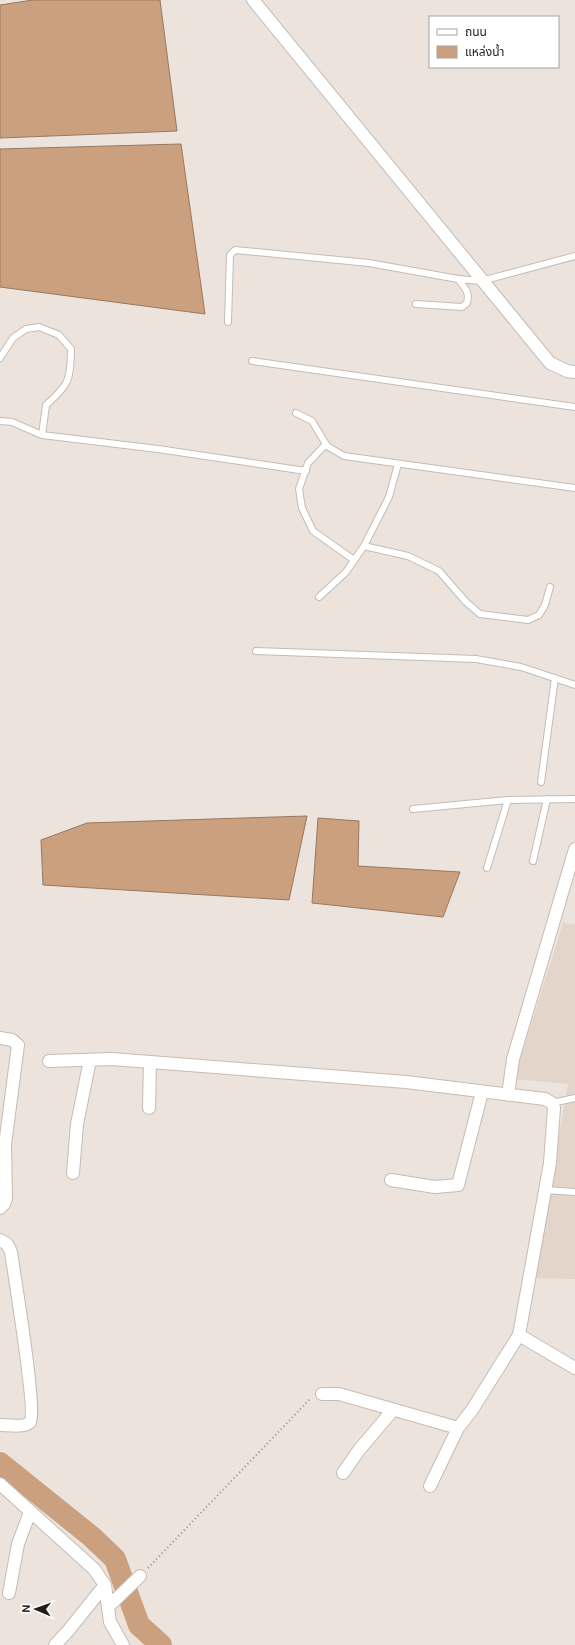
<svg xmlns="http://www.w3.org/2000/svg" width="575" height="1645" font-family="'DM Sans','Noto Sans Thai',sans-serif">
  <rect width="100%" height="100%" fill="#ece3dd"/>
  <!-- built -->
  <path fill="#e4d5ca" d="M563,923L575,924V1279L534,1278L568,1084L514,1079Z"/>
  <!-- water -->
  <path fill="#cba07f" stroke="#977861" d="M33,0H160L177,131L0,138V5Z
    M181,144L205,314L0,287V149Z
    M307,816L289,900L43,885L41,840L87,823Z
    M318,818L359,821L358,866L460,872L443,917L312,903Z"/>
  <g fill="none" stroke-linecap="round" stroke-linejoin="round">
    <!-- river -->
    <path stroke="#cba07f" stroke-width="22" d="M0,1463L92,1537L115,1559L139,1625L161,1645"/>
    <defs>
      <path id="lane" d="M416,304L462,307L467,303C470,292 465,288 458,279
        M228,322L230,255L235,250L369,263L458,279L481,281L575,256
        M0,358L13,338L26,329L39,327L59,335L71,349C70,380 70,384 46,405L42,435
        M252,361L575,407
        M296,413L312,421L327,446L344,456L575,488
        M0,421L12,422L42,435L158,449L306,471
        M326,444L308,463L299,489L302,508L313,531L354,560
        M364,546L408,556L439,571L466,602L480,614L528,620L539,615L545,605L550,587
        M319,597L346,572L364,546L389,497L398,464
        M256,651L476,659L521,667L575,685
        M541,782L555,678
        M413,809L508,800L575,799
        M533,861L547,799
        M487,868L508,800
        M552,1103L575,1098
        M545,1190L575,1192"/>
      <path id="street" d="M253,0L550,363L567,371L575,372
        M0,1038L12,1040L18,1045L5,1145L6,1198L4,1204L0,1208
        M49,1061L112,1059L406,1082L545,1099L552,1103L554,1108L550,1163L519,1335L472,1410L458,1428L430,1486
        M508,1095L513,1059L575,849
        M149,1108L150,1062
        M73,1173L77,1124L90,1060
        M391,1180L435,1187L458,1185L482,1092
        M0,1240L7,1244L11,1252C14,1273 37,1412 30,1422C25,1428 8,1425 0,1425
        M519,1335L575,1368
        M322,1394H339L458,1428
        M343,1473L359,1450L393,1410
        M0,1484L94,1569L105,1585L110,1622L123,1645
        M9,1593L18,1544L30,1512
        M108,1607L140,1576
        M55,1645L68,1631L105,1585"/>
    </defs>
    <!-- lane casing -->
    <use href="#lane" stroke="#c4bcb6" stroke-width="8"/>
    <!-- street casing -->
    <use href="#street" stroke="#c4bcb6" stroke-width="14"/>
    <!-- path -->
    <path stroke="#928b87" stroke-width="2" stroke-dasharray="1 3" stroke-linecap="butt" d="M148,1568L311,1398"/>
    <!-- lane -->
    <use href="#lane" stroke="#fff" stroke-width="6"/>
    <!-- street -->
    <use href="#street" stroke="#fff" stroke-width="12"/>
  </g>
  <!-- legend -->
  <rect x="429" y="16" width="130" height="52" fill="#ffffff" stroke="#a5a4a3"/>
  <rect x="437" y="29" width="20" height="6" fill="#ffffff" stroke="#a5a4a3"/>
  <text x="465" y="36" font-size="12" fill="#1f1c1a">ถนน</text>
  <rect x="437" y="46" width="20" height="12" fill="#cba07f" stroke="#a5a4a3"/>
  <text x="465" y="56" font-size="12" fill="#1f1c1a">แหล่งน้ำ</text>
  <!-- north arrow -->
  <g transform="translate(36 1609) rotate(272)" stroke="#ffffff" stroke-width="3" paint-order="stroke">
  <path d="M0-3L7 15L0 10L-7 15Z" fill="#1f1c1a"/>
  <text y="-6" font-size="11" font-weight="bold" text-anchor="middle" fill="#1f1c1a">N</text>
  </g>
</svg>
